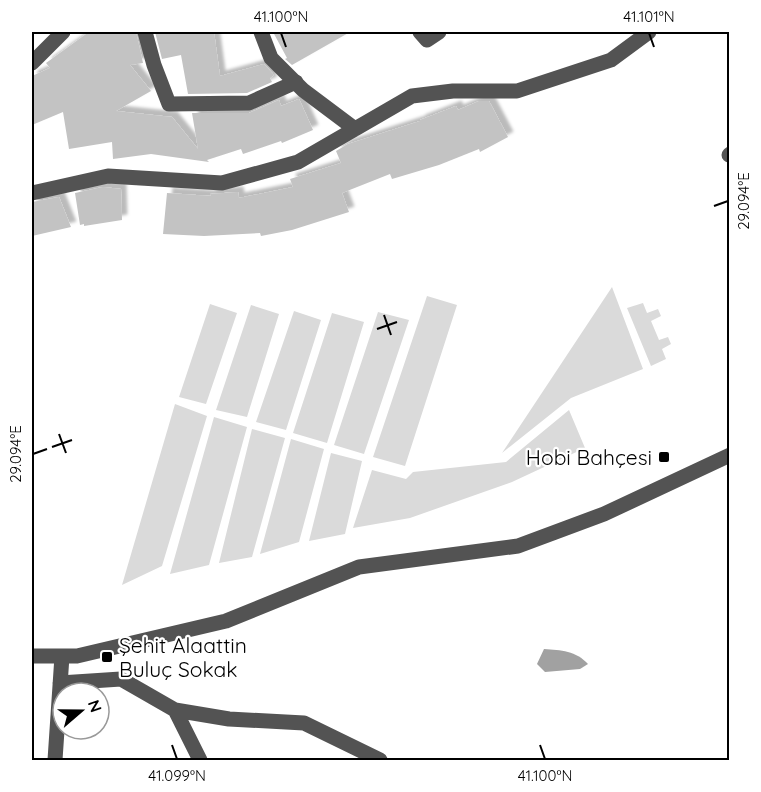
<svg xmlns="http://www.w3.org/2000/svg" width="761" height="792" font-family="Quicksand,sans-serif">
  <defs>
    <filter id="shadow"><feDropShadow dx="5.5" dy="-5.5" stdDeviation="1.5" flood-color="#0004"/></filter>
  </defs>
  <rect width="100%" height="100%" fill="#fff"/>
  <!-- green -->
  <path fill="#dadada" d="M612,287L643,369L571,398L502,453Z
    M427,296L457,305L405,466L373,457Z
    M643,303L647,313L658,309L661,316L651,321L659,340L668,337L671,344L662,349L666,359L651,366L627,308Z
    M210,304L237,313L206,404L179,397Z
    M251,305L279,314L247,417L216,410Z
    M294,311L321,320L286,430L256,422Z
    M378,312L409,320L364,454L334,445Z
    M332,313L364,322L327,443L293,433Z
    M175,404L207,416L162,566L122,585Z
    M569,410L585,448L512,482L410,518L353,528L372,470L406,479L413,472L506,462Z
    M214,417L247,427L209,565L170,574Z
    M252,429L285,438L252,557L219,563Z
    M291,439L324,449L299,542L260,554Z
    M331,453L362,461L345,534L309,541Z"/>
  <!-- water -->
  <path fill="#a1a1a1" d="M544,649C561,650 576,651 588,664L580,669L545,672L537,664Z"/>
  <!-- building -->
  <path fill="#c3c3c3" filter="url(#shadow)" d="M89,32H136L143,63L130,65L151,91L116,111L172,117L198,149L192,113H249L279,100L281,106L299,99L313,130L282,143L281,141L243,154L241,149L207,160L209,162L151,154L113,159L112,142L69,149L63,112L32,125V76L50,68L46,63Z
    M155,32H214L220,76L264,64L274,75L270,78L272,82L247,93L188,94L181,55L162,59Z
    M273,32H350L292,65L285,59L287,58Z
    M479,101H489L508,137L480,152L479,149L439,165L392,179L390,174L342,193L349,212L292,230L261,236L260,233L204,236L163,234L167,193L211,196L210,194L238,192L239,198L293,187L290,179L341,163L336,151L348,144L420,121V120L456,106L458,110Z
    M103,187L121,189L122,220L84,226V224L80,225L75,193Z
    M59,197L71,227L32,236V202Z"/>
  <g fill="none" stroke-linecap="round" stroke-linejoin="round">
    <!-- minor -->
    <path stroke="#535353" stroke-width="15" d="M145,32L154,65L169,104L249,103L296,82
      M261,32L271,58L303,90L355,129
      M420,32L427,40L439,32
      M32,63L63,32
      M729,155L730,154
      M32,193L108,176L222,183L298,162L412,96L453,91H517L611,60L649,32
      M32,656H77L226,621L359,567L518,546L604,514L730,455
      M60,683L121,679L175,710L200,760
      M175,710L229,719L304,723L380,760
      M55,760L62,656"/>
  </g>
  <!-- ticks -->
  <path fill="none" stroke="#000" stroke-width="2" d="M281,33L286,47M649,33L654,47M714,206L728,201M384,315L391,335M377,329L397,322M59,434L66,453M52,447L72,440M33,454L47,449M172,745L177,759M540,745L545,759"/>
  <!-- markers -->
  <g fill="#000" stroke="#fff" stroke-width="2">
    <rect x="658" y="451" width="12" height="12" rx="3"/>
    <rect x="101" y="651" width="12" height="12" rx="3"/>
  </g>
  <g text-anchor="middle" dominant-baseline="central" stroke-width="4.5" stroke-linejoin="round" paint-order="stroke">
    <!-- poi labels -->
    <g font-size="21" fill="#000" stroke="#fff" text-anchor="end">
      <text x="652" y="457">Hobi Bahçesi</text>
      <text x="119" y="645" text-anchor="start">Şehit Alaattin<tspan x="119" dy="24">Buluç Sokak</tspan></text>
    </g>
  </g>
  <!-- border -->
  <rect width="761" height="792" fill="none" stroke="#ffffff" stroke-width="66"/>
  <!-- north arrow -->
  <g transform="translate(81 711) rotate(70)"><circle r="28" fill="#ffffff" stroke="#999999" stroke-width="1.5"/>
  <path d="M0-4.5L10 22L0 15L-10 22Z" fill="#000000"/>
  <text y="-9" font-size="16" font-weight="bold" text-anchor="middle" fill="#000000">N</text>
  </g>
  <rect x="33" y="33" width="695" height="726" fill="none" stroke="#000" stroke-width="2"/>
  <g font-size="15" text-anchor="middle" fill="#000">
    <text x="281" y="22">41.100°N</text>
    <text x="649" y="22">41.101°N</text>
    <text transform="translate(744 201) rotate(-90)" y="5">29.094°E</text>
    <text transform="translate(16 454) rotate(-90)" y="5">29.094°E</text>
    <text x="177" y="781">41.099°N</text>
    <text x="545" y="781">41.100°N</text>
  </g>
</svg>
